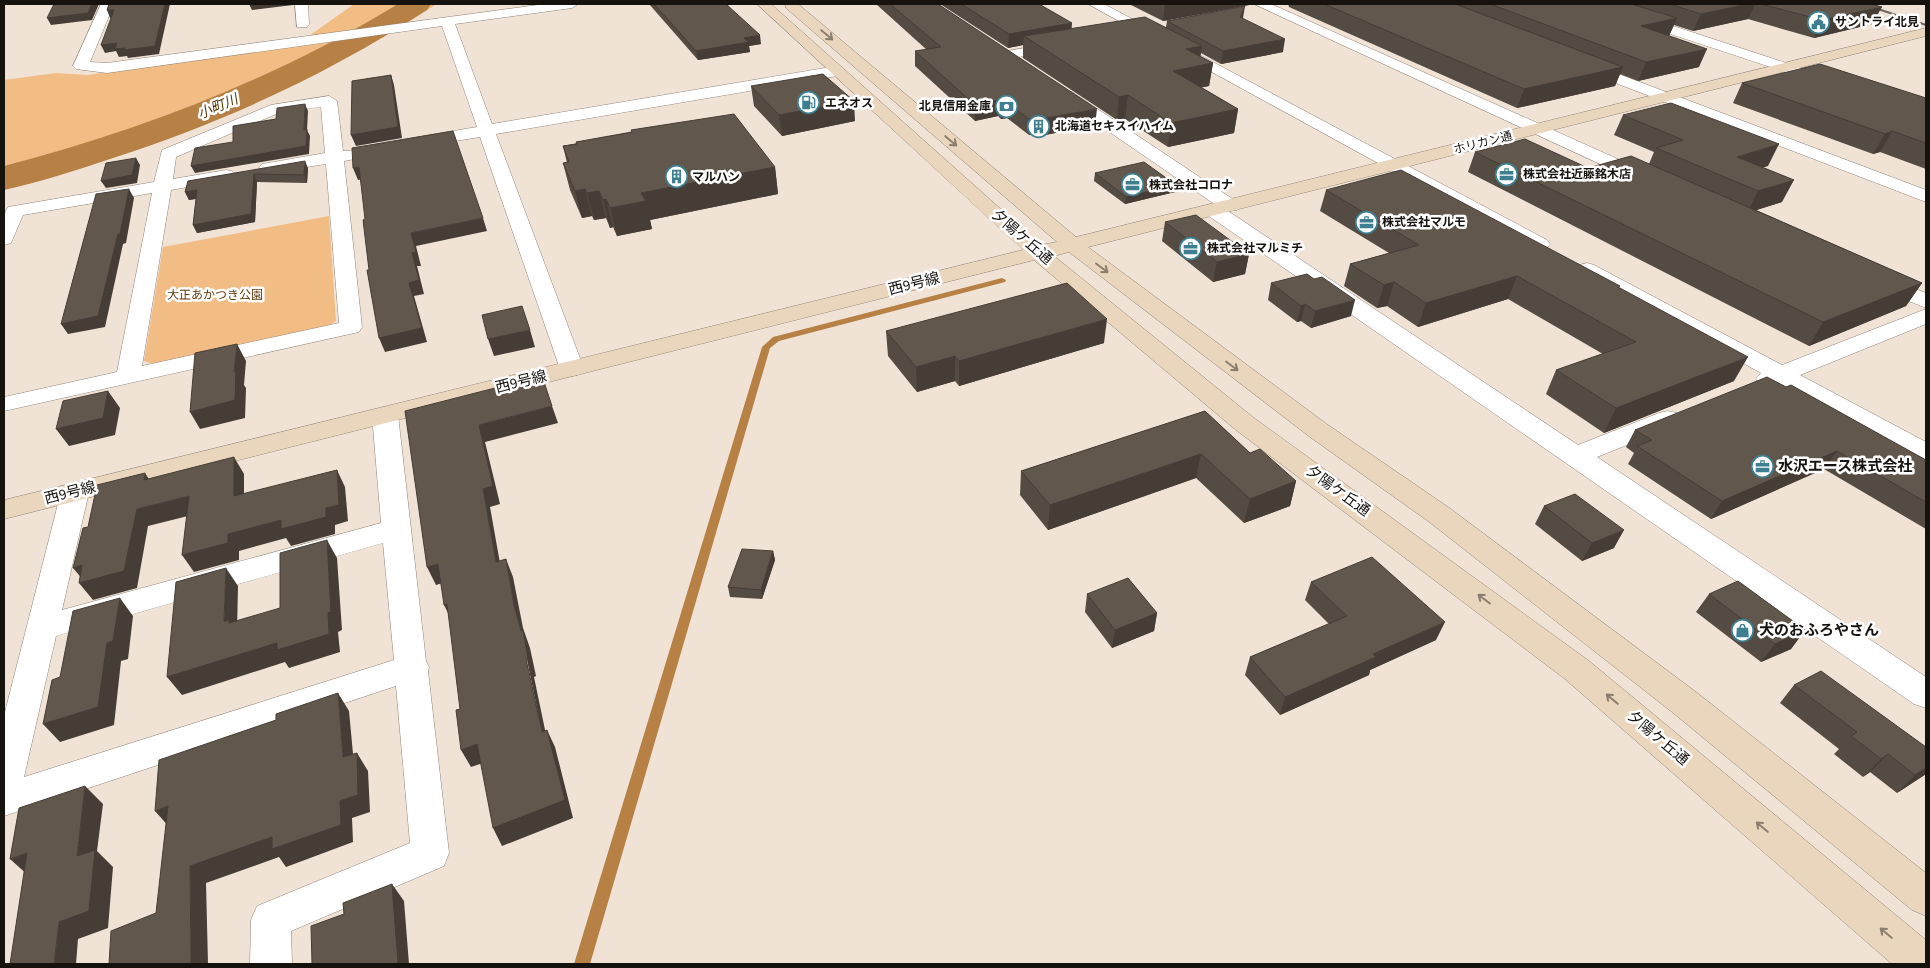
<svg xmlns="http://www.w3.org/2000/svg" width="1930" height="968" font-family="'Source Sans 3','Noto Sans JP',sans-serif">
  <rect width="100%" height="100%" fill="#f0e3d6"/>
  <!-- green -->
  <path fill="#f2bd85" d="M354,4H437C305,89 154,145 4,187V80L56,73L88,75L299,43Z
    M329,216L336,321L324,329L159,366L144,361L163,247Z"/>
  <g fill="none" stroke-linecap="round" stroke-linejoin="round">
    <!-- stream -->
    <path fill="#b78146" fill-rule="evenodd" d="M1002,278L1006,280L1005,282L779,341L770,348L590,964H574L762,347L773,337Z"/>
    <!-- river -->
    <path fill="#b78146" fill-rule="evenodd" d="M398,4H431L427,10C328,74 225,122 113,158C77,170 41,182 4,190V166C142,130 275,79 398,4Z"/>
    <defs>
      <path id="street" d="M101,4H114L90,62L107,63L545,4H578L572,8L455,24L492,124L837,66L845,71L837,76L496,134L584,369L581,374L572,376L563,374L560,369L480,137L418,147L412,146L409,142L412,138L418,137L477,127L442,26L107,73L76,69L73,66Z
        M295,4H308L309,24L307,27H297Z
        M1088,4H1104L1547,240L1550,244L1547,248L1540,250L1533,248Z
        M1254,4H1271L1649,173L1652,177L1649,181H1637Z
        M1587,4H1606L1835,79L1838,82L1830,87L1825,85L1589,7Z
        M1060,42L1067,46L1065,49L1007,59L1000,55L1007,51Z
        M1584,61L1926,190V202L1579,69L1576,66Z
        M1066,90L1072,92L1237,202L1240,206L1237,210L1228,211L1578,445L1659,413L1668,411L1677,413L1681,419L1677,425L1597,457L1926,677V708L1914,704L1206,214L1203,210L1206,206L1216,205L1060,98L1058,95L1060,92Z
        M329,96L337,101L343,151L360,150L363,154L360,158L344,161L362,327L359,332L4,411V397L117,372L152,193L23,215L11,243L4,245V215L8,207L154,182L162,150L271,105ZM321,107L325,153L268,163L262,164L259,168L262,172L268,173L326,164L339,323L142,366L171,190L226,180L232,179L235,175L232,171L226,170L173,179L176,157L281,112Z
        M1587,263L1594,265L1782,365L1926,309V324L1800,375L1926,442V461L1917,459L1779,383L1768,386L1759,384L1756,379L1761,373L1580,273L1576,269L1580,265Z
        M1880,275L1926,293V308L1872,286L1869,281L1872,276Z
        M385,407L394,410L398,415L426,661L429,667L428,671L449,853L444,866L291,931L292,964H250L251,920L257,906L410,843L396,686L4,816V716L61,492L65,486L75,483L85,486L89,492L62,610L381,523L372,415L376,410ZM383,543L394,660L24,777L56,636Z"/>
      <path id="secondary" d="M757,4H771L1041,245L1057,242L786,8L785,4H798L1076,237L1926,28V36L1088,247L1328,425L1448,507L1696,692L1926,873V916L1912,910L1672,712L1428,521L1310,437L1069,252L1054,256L1254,418L1589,661L1926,940V964H1892L1565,679L1236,430L1034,260L4,519V500L1023,250Z"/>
    </defs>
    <!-- street casing -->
    <use href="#street" stroke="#908479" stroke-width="1"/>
    <!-- secondary casing -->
    <use href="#secondary" stroke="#908479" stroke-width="1"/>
    <!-- street -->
    <use href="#street" fill="#fff" fill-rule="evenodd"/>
    <!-- secondary -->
    <use href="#secondary" fill="#ead6bd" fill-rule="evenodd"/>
    <!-- rail -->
    <path stroke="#6d655e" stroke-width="2" d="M1863,4L1926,25"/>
  </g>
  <!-- wall -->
  <path fill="#544b42" d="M649,4H726L761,44L749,46L750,52L698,60Z
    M876,4H938L1095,125L1040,136L1037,133L1029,135L1007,118L1001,119L998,116L975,121L915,66V51L927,50Z
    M940,4H1039L1071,29L1166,27L1167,21L1243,19L1283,52L1221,64L1201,53L1200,56L1213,63L1209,86L1201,87L1238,109L1234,133L1168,147L1125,119L1117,120L1023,58V45L1008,48Z
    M1129,4H1250L1249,5L1163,21Z
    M1288,4H1871L1872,24L1814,38L1748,19L1693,31L1674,25L1669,36L1699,67L1638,81L1620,74L1615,86L1517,108L1289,7Z
    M1742,83L1926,98V169L1880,152L1873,154L1733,103Z
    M751,86L855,121L782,136L754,106Z
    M1623,115L1768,166L1762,167L1782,202L1756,210L1922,283L1906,306L1809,346L1468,172L1475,152L1588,168L1649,164L1654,152L1614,135Z
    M631,130L775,167L778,194L650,220L652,229L617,236L613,227L610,228L606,218L594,220L592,216L582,218L570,190L563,163H567L563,146L631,132Z
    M308,168L307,183L257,182L255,222L197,233L193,225L196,199L189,200L185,192L188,181Z
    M1095,173L1176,185L1175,192L1125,204L1094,181Z
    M1326,190L1620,288L1734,381L1604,433L1546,394L1556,370L1603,354L1508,299L1418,327L1387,306L1377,308L1344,286L1350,264L1389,253L1320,211Z
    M1165,222L1249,254L1245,274L1213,282L1162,241Z
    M1271,283L1351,316L1311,328L1301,321L1297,322L1268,300Z
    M886,331L1104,343L959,386L955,381L917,392L888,356Z
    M1786,387L1926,460V529L1824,469L1711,519L1628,464L1634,453L1626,447L1635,430Z
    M1205,411L1250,453L1296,481L1290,506L1244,523L1196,478L1048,530L1020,495L1021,471Z
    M1544,506L1614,548L1582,561L1535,524Z
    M773,551L775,560L762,599L730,597L728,587Z
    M1311,582L1436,640L1370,670L1369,675L1280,715L1245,675L1250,657L1329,624L1305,600Z
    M1087,594L1157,613L1154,631L1112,648L1085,612Z
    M1709,594L1805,630L1791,649L1761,662L1696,612Z
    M1794,685L1926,747V774L1923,776L1897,793L1870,772L1863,777L1834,754L1839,749L1780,703Z"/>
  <!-- shaded-wall -->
  <path fill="#453d36" d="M92,4H99L92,20L51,25L47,18Z
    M165,4H170L159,54L128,58L127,56L119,57L116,51L105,53L101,45Z
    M249,4H294L293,5L252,10Z
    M1165,4H1250L1249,5L1163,21Z
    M1749,4H1755L1748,19L1693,31L1701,14Z
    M1245,6L1243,18L1238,30L1240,17Z
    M1882,7L1872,24L1814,38L1822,20Z
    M107,10H114L118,17L110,18Z
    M1677,18L1669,36L1641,26Z
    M1072,23L1071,37L1024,36L1023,45L1008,48L1009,34Z
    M760,35L761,44L749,46L750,52L698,60L696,51L744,38Z
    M1285,39L1283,52L1221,64L1223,51Z
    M1202,46L1199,66L1213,63L1209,86L1170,94L1173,71L1186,49Z
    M1707,49L1699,67L1638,81L1646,62Z
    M1623,67L1615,86L1517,108L1524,89Z
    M391,75L394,85L402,138L356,146L351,135Z
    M1128,95L1125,119L1117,120L1119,97Z
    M998,100V116L975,121V105Z
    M854,101L855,121L782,136L779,115Z
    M1007,102V118L1001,119L1002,103Z
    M305,104L308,111L307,130L310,136L309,154L195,173L191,166L304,130Z
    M1097,109L1095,125L1040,136L1041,119Z
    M1238,109L1234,133L1168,147L1171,123Z
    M1038,117L1037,133L1029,135V119Z
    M1892,131L1880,152L1873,154L1885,134Z
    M1779,144L1768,166L1727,178L1737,157Z
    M136,158L140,165L137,183L106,188L101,181Z
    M305,161L308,168L307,183L304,175Z
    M359,167L364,179L358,180L353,168Z
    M775,167L778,194L650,220L652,229L617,236L610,208L641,193Z
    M254,174L257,182L255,222L197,233L193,225Z
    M1794,180L1782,202L1747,213L1758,191Z
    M1176,185L1175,192L1125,204L1126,197Z
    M129,189L134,198L126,243L123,244L105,327L68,334L61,324L118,234Z
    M585,189L592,216L582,218L575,191Z
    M197,190L200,198L189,200L185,192Z
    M599,191L606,218L594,220L587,193Z
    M606,199L613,227L610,228L603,200Z
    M483,218L487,231L416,246L421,266H417L424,294L414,296L427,342L385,352L379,338L409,283L411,233Z
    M1249,254L1245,274L1213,282L1217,262Z
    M1517,276L1508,299L1418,327L1426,303Z
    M1394,282L1387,306L1377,308L1384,285Z
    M1922,283L1906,306L1809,346L1823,322Z
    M1355,300L1351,316L1311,328L1315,311Z
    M1305,304L1301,321L1297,322L1301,306Z
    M1107,319L1104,343L959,386V361Z
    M530,330L535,347L494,356L488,339Z
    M237,344L246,361L244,385L246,388L245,418L200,429L190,412L234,372Z
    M955,356V381L917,392L916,367Z
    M1748,357L1734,381L1604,433L1616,408Z
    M108,391L120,408L115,435L69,446L56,429Z
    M552,406L558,423L485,442L500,504L490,507L503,580L496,562L483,489L479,425Z
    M1837,451L1824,469L1711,519L1722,501Z
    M1201,454L1196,478L1048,530L1050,505Z
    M234,457L244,474V513L234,496Z
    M337,470L345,487L348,521L335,525V534L291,546L286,538L239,551V560L194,572L182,555L228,534L326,508Z
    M145,473L156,490L144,480Z
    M1296,481L1290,506L1244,523L1250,499Z
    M189,496L200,513L148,526L137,588L93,600L79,583L84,581L73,568L137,509Z
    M1624,530L1614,548L1582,561L1592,543Z
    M327,540L337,558L342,630L338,632L340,652L289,668L285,662L182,695L167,677L328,613Z
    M773,551L775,560L762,599L761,590Z
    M506,559L513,577L523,628L530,648L536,676L534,677L549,749L542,732L521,631L515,610Z
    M438,564L446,582L436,585L427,567Z
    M226,568L238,586L237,632L224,621Z
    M120,598L133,616L128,659L121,661L114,725L60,742L43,724L107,643Z
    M447,604L453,623L444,605Z
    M1157,613L1154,631L1112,648L1115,630Z
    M1445,622L1436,640L1370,670L1369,675L1280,715L1285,697L1373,654Z
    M1805,630L1791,649L1761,662L1775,644Z
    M338,693L349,711L355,775L343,757Z
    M547,730L555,747L573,818L502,846L493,828Z
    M477,744L486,762L471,767L461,750Z
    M357,753L368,771L370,812L352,818L353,842L286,867L279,857L206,883L208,964H191L190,866L340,801Z
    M1888,754L1870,772L1863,777L1881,759Z
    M1926,768V774L1923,776L1897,793L1915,775Z
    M85,786L103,804L97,851L113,867L108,928L78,939L76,964H54L59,922L77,856Z
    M168,806L171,829L155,811Z
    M27,853L30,877L10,859Z
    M392,884L404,901L409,964H395Z"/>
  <!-- building -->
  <path fill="#62574d" stroke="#453d36" d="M54,4H92L88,13L47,18Z
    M109,4H165L155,46L124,50L125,48L115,49L117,43L101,45L114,10H107Z
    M654,4H726L760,35L744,38L749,42L696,51Z
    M890,4H938L1097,109L1041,119L1038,117L1029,119L1007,102L1002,103L998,100L975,105L915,51L941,47Z
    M961,4H1039L1072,23L1009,34Z
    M1324,4H1455L1623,67L1524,89Z
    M1490,4H1631L1677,18L1641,26L1707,49L1646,62Z
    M1670,4H1749L1701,14Z
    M1761,4H1871L1882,7L1822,20Z
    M1245,6L1240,17L1285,39L1223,51L1167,21Z
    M1145,17L1202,46L1186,49L1213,63L1173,71L1238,109L1171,123L1128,95L1119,97L1024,36Z
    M1820,64L1926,98V143L1892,131L1885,134L1742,83Z
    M823,74L854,101L779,115L751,86Z
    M391,75L398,127L351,135L352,81Z
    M1671,103L1779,144L1737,157L1794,180L1758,191L1656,148L1683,140L1623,115Z
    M305,104L304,130L307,129L306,146L191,166L195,148L233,142V126L276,119L277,108Z
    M734,114L775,167L641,193L646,201L610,208L606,199L603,200L599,191L587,193L585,189L575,191L563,163L569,162L563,146L577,144L576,142L632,132L631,130Z
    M453,131L483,218L411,233L416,252L412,253L419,280L409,283L422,328L379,338L367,270H369L363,220L365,219L359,167L353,168L352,148Z
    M1525,139L1588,168L1631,156L1922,283L1823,322L1475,152Z
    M136,158L132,175L101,181L106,163Z
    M305,161L304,175L254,174L251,214L193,225L197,190L185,192L188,181Z
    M1144,162L1176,185L1126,197L1095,173Z
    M1401,170L1620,286L1618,287L1748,357L1616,408L1556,370L1636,342L1517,276L1426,303L1394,282L1384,285L1350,264L1419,245L1326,190Z
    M129,189L120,234H118L98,316L61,324L96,194Z
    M1196,215L1249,254L1217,262L1165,222Z
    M1307,274L1314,279L1322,277L1355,300L1315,311L1305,304L1301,306L1271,283Z
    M1067,283L1107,319L959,361L955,356L916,367L886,331Z
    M522,306L530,330L488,339L482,315Z
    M237,344L234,372L236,371L235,400L190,412L195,353Z
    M542,376L552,406L479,425L493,486L483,489L496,562L506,559L515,610L521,631L523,630L528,658L526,659L542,732L547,730L565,800L493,828L477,744L461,750L456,710L460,709L447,604L444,605L438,564L427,567L405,411Z
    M1767,377L1786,387L1791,385L1926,460V502L1837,451L1722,501L1637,446L1652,440L1635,430Z
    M108,391L103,418L56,429L63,401Z
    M1205,411L1250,453L1260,449L1296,481L1250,499L1201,454L1050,505L1021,471Z
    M234,457V496L337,470L339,505L326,508V517L281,529V520L228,534V543L182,555L189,496L137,509L124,571L79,583L82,565L73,568L83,528L88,527L97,485L145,473L144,480Z
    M1575,494L1624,530L1592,543L1544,506Z
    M327,540L331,612L328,613L329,634L277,650V643L167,677L176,582L226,568L224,621L229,620V623L280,608V553Z
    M742,549L773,551L761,590L728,587Z
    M1372,557L1445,622L1373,654L1376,657L1285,697L1250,657L1347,616L1311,582Z
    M1128,578L1157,613L1115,630L1087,594Z
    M1738,581L1805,630L1775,644L1709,594Z
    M120,598L113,641L107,643L98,707L43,724L52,680L60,677L73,611Z
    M1821,671L1926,747V768L1915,775L1888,754L1881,759L1851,736L1857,732L1794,685Z
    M338,693L343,757L357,753L358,795L340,801L341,825L272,849V837L190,866L191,964H109L111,931L156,913L168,806L155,811L159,760L276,720V714Z
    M85,786L77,856L95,850L89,911L59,922L54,964H10L27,853L10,859L19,808Z
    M392,884L398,963L395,964H312L311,926L344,914L343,903Z"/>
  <!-- one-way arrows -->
  <defs><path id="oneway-shaft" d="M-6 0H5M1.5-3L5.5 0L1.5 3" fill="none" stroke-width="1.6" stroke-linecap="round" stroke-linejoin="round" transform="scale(1.25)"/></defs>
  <g stroke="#8b7e6e">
    <use href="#oneway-shaft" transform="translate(827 35) rotate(40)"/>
    <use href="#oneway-shaft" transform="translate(951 141) rotate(40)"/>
    <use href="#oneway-shaft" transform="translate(1102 268) rotate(37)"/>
    <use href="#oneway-shaft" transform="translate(1232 366) rotate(37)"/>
    <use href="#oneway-shaft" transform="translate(1484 599) rotate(-143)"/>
    <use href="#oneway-shaft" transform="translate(1612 699) rotate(-140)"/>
    <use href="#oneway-shaft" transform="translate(1762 827) rotate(-140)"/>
    <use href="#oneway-shaft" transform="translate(1886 933) rotate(-140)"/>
  </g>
  <!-- icons -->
  <defs>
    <symbol id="civic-ring" viewBox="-11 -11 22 22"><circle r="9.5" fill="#fff" stroke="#3d7f90" stroke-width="1.5"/><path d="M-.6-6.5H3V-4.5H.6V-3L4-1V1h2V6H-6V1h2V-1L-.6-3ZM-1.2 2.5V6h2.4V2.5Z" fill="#3d7f90"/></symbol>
    <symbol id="fuel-ring" viewBox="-11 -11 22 22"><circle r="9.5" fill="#fff" stroke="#3d7f90" stroke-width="1.5"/><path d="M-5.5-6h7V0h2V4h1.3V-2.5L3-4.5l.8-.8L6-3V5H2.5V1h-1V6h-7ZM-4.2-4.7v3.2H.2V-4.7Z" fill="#3d7f90"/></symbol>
    <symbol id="bank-ring" viewBox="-11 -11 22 22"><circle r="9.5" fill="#fff" stroke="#3d7f90" stroke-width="1.5"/><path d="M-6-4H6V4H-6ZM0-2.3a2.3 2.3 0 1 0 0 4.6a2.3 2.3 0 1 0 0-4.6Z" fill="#3d7f90"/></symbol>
    <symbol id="building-ring" viewBox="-11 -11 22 22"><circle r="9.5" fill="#fff" stroke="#3d7f90" stroke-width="1.5"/><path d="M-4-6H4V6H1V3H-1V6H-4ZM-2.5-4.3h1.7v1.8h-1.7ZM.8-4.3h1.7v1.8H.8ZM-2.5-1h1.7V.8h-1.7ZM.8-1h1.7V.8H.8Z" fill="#3d7f90"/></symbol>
    <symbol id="office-ring" viewBox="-11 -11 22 22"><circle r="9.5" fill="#fff" stroke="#3d7f90" stroke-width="1.5"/><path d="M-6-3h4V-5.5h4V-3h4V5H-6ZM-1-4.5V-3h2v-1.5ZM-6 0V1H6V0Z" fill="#3d7f90"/></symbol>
    <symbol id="shop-ring" viewBox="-11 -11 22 22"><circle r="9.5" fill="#fff" stroke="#3d7f90" stroke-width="1.5"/><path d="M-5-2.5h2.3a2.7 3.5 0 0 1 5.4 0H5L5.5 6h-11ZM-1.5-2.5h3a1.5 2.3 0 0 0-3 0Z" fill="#3d7f90"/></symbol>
  </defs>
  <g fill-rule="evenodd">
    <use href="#civic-ring" x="1806" y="10" width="25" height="25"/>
    <use href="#fuel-ring" x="796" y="90" width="25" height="25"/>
    <use href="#bank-ring" x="994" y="94" width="25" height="25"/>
    <use href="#building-ring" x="1026" y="114" width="25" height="25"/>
    <use href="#office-ring" x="1494" y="162" width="25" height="25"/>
    <use href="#building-ring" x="664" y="164" width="25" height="25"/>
    <use href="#office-ring" x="1120" y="172" width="25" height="25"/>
    <use href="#office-ring" x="1354" y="210" width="25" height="25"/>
    <use href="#office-ring" x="1178" y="236" width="25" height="25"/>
    <use href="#office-ring" x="1750" y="454" width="25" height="25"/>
    <use href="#shop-ring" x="1730" y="618" width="25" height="25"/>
  </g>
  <g text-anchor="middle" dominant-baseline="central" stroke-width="5" stroke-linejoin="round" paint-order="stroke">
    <!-- far-poi labels -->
    <g font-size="12" font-weight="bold" fill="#16120e" stroke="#fff" text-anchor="start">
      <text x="1835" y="22">サントライ北見</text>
      <text x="825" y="103">エネオス</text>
      <text x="991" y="106" text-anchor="end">北見信用金庫</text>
      <text x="1055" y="126">北海道セキスイハイム</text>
      <text x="1523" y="174">株式会社近藤銘木店</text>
      <text x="692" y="177">マルハン</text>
      <text x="1149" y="185">株式会社コロナ</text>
      <text x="1382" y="222">株式会社マルモ</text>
      <text x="1207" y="248">株式会社マルミチ</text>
    </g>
    <!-- far-street labels -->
    <g font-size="12" fill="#16120e" stroke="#fff">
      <text transform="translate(1483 143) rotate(-14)">ホリカン通</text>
    </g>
    <!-- far-park labels -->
    <g font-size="12" fill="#5f3a09" stroke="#fff">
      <text x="215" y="295">大正あかつき公園</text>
    </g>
    <!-- far-water labels -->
    <g font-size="14" font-style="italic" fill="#573300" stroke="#fff">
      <text transform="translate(218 107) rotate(-23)">小町川</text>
    </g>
    <!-- street labels -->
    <g font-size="15" fill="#16120e" stroke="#fff">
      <text transform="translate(1022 237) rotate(41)">夕陽ケ丘通</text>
      <text transform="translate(914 284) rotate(-14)">西9号線</text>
      <text transform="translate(521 382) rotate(-14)">西9号線</text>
      <text transform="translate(1338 491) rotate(36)">夕陽ケ丘通</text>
      <text transform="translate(70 493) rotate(-14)">西9号線</text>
      <text transform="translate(1658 738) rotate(40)">夕陽ケ丘通</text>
    </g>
    <!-- poi labels -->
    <g font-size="15" font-weight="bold" fill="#16120e" stroke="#fff" text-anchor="start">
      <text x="1778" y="466">水沢エース株式会社</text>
      <text x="1759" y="630">犬のおふろやさん</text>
    </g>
  </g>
  <!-- border -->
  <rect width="1930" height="968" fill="none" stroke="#16120e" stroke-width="10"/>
</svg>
